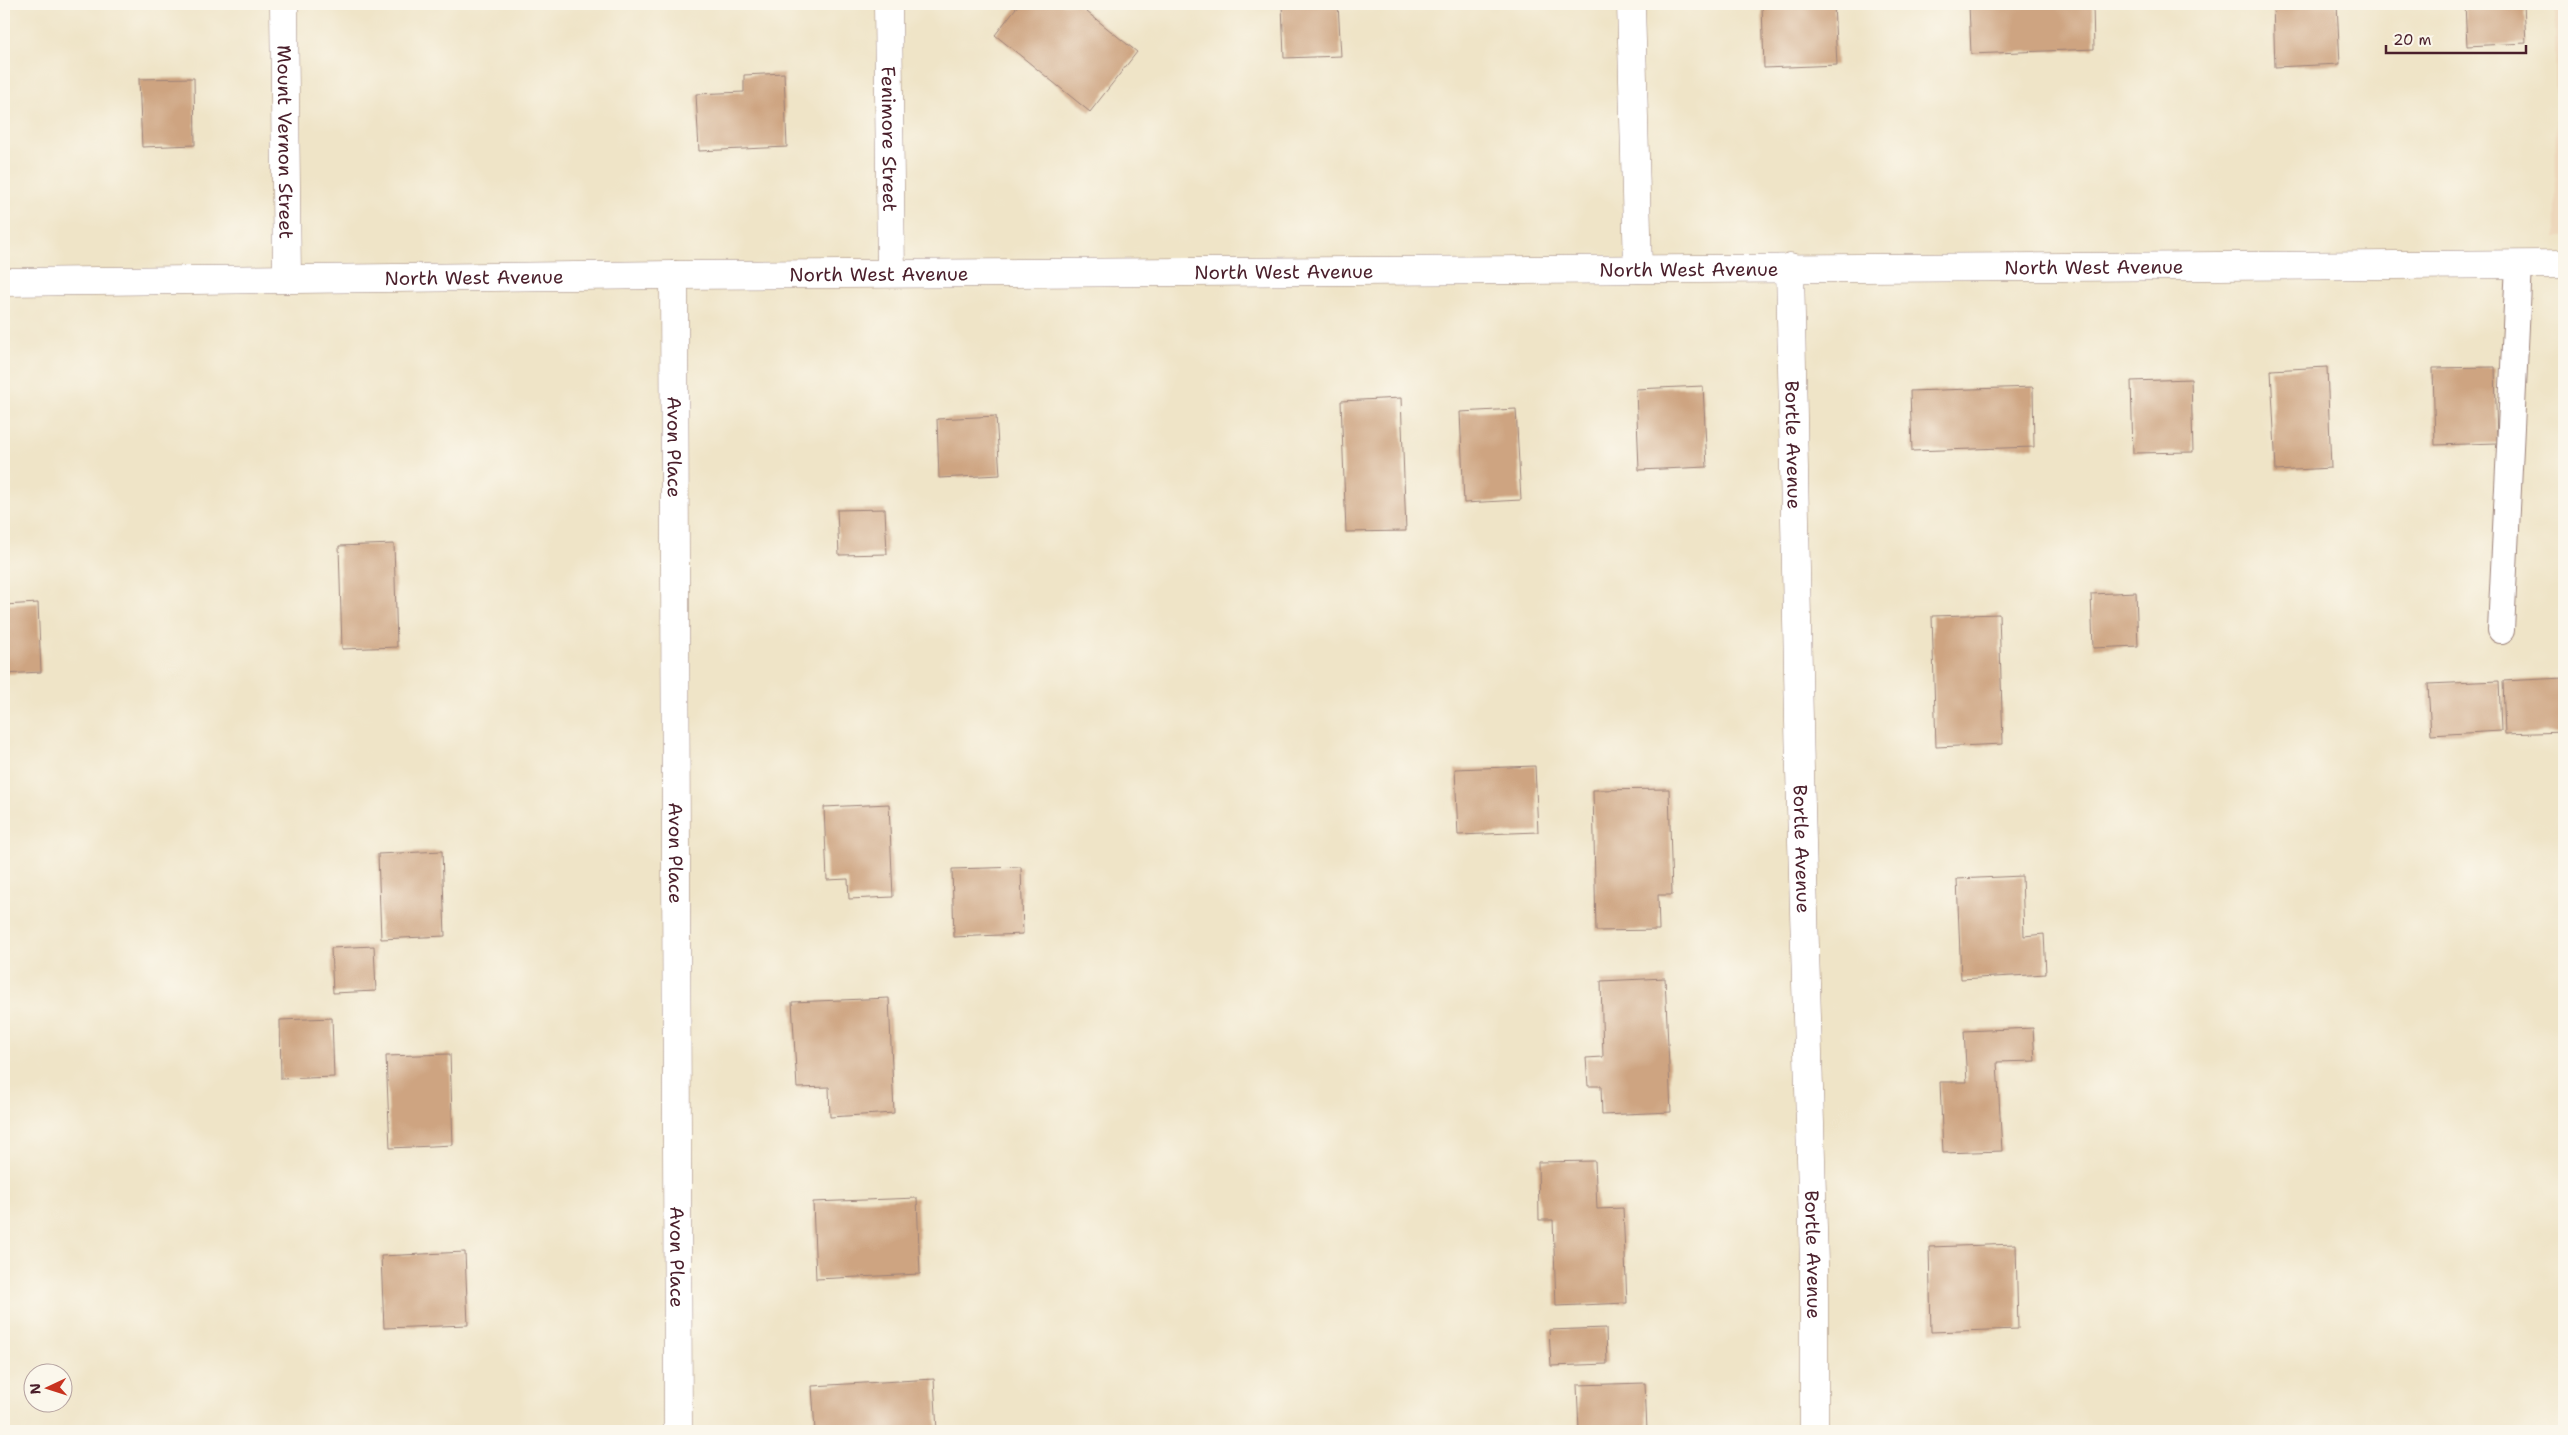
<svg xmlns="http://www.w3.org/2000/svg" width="2568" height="1435" font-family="'Shantell Sans',sans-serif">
  <rect width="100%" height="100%" fill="#fbf7ec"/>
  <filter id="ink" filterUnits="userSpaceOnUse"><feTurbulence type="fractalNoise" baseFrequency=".02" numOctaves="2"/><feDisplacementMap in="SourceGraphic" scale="10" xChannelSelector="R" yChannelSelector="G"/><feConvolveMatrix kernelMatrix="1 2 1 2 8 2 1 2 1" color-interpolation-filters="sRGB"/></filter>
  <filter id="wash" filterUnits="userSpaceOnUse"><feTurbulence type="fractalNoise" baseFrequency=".0096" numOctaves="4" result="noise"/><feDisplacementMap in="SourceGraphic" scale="20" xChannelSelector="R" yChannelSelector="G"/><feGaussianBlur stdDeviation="1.12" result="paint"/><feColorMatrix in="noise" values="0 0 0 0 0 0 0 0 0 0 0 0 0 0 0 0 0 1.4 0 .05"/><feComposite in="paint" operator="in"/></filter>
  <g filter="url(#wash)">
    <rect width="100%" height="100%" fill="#efe4c7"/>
    <!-- built -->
    <path fill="#edd7bb" d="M2555,4H2564V237H2556Z"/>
    <g id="blocks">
      <!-- building -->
      <path fill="#cea481" d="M1019,4H1077L1137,52L1090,112L995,35Z
        M1282,4H1338L1341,56L1284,58Z
        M1762,4H1834L1837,65L1764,68Z
        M1969,4H2093L2094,49L1971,54Z
        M2273,4H2337L2340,64L2275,67Z
        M2465,4H2524L2526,43L2467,46Z
        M784,73L787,147L699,151L696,94L744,92V75Z
        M194,78L195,145L142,147L139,79Z
        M2327,367L2331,468L2276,471L2271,370Z
        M2495,367L2497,443L2435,445L2433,368Z
        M2191,379L2193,452L2133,453L2131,381Z
        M1703,386L1707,467L1639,470L1636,389Z
        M2033,387L2034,447L1912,451L1910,391Z
        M1401,398L1406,531L1346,532L1341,401Z
        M1516,409L1521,500L1464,503L1460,412Z
        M996,416L1000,475L939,478L937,419Z
        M885,509L887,554L839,555L837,510Z
        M394,544L397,647L342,649L339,546Z
        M2136,592L2138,646L2093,648L2091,594Z
        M38,603L41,672L4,674V605Z
        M1999,614L2003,744L1936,747L1932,616Z
        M2564,678V732L2505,734L2503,681Z
        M2499,681L2501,731L2431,735L2428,684Z
        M1535,766L1538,832L1458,835L1455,769Z
        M1669,789L1672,895H1658L1659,930L1596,931L1593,790Z
        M889,804L893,897L849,899L848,879L827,880L824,807Z
        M442,851L445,936L381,939L378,854Z
        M1021,867L1023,934L954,937L952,869Z
        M2022,876L2024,936L2044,934L2046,974L1961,979L1957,879Z
        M374,946L376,991L333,993L331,948Z
        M1665,978L1671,1112L1602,1115L1601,1086H1588L1586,1058L1603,1057L1601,981Z
        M889,998L894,1113L830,1117L829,1087L797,1088L792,1002Z
        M332,1018L334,1077L281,1079L280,1020Z
        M2033,1028L2035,1061L1997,1062L2002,1151L1943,1153L1940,1082H1967L1964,1031Z
        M450,1054L453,1145L390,1148L386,1056Z
        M1595,1161L1597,1209L1623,1208L1627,1303L1556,1306L1553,1220H1539L1538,1162Z
        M917,1198L920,1274L816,1279L813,1202Z
        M2016,1244L2018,1329L1931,1332L1929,1247Z
        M465,1252L468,1325L384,1328L381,1256Z
        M1606,1328L1607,1364L1551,1366L1549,1330Z
        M934,1379L937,1431H815L812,1386Z
        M1645,1383L1647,1431H1579L1577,1385Z"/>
    </g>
  </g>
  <g filter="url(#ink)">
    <use href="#blocks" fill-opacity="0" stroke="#9c8279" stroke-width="1"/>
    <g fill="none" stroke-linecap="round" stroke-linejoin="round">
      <defs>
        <path id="lane" d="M2501,630L2519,265"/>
        <g id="street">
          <path id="s1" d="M284,4L287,279"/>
          <path id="s2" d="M888,4L891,273"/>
          <path d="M1631,4L1638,269"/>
          <path id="s3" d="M1790,267L1800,771L1814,1264V1431"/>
          <path id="s4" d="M674,275L678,1431"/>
          <path id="s5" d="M4,282L674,275L2564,264"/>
        </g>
      </defs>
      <!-- lane casing -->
      <use href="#lane" stroke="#9c8279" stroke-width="28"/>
      <!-- street casing -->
      <use href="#street" stroke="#9c8279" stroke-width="29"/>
      <!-- lane -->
      <use href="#lane" stroke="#fff" stroke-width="26"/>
      <!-- street -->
      <use href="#street" stroke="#fff" stroke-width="28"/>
    </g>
  </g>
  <g text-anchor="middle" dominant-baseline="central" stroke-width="4.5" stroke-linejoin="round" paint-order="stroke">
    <!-- street labels -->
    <g font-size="19" fill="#4a1f2b" stroke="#fbf7ec">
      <text stroke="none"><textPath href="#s2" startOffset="135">Fenimore Street</textPath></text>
      <text stroke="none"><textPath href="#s1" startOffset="138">Mount Vernon Street</textPath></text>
      <text stroke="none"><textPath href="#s5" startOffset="2090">North West Avenue</textPath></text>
      <text stroke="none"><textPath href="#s5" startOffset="1685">North West Avenue</textPath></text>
      <text stroke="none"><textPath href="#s5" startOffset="1280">North West Avenue</textPath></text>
      <text stroke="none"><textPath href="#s5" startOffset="875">North West Avenue</textPath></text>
      <text stroke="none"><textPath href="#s5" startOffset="470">North West Avenue</textPath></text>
      <text stroke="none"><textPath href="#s3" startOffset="178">Bortle Avenue</textPath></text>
      <text stroke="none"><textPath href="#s4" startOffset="172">Avon Place</textPath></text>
      <text stroke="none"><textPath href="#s3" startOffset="582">Bortle Avenue</textPath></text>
      <text stroke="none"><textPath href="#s4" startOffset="578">Avon Place</textPath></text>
      <text stroke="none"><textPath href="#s3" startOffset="988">Bortle Avenue</textPath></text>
      <text stroke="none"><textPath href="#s4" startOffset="982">Avon Place</textPath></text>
    </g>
  </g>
  <!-- margin -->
  <rect width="2568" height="1435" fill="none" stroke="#fbf7ec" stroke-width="20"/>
  <!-- north arrow -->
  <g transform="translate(48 1388) rotate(266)"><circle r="24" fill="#fbf7ec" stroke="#b4a19f"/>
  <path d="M0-4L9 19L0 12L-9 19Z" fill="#c8321e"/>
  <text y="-8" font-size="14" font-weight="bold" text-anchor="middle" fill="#4a1f2b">N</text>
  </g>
  <!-- scale -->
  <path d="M2386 45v8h140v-8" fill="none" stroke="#4a1f2b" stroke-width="2.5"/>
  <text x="2393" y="45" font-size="15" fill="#4a1f2b" stroke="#fbf7ec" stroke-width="4" paint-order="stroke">20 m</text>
</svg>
